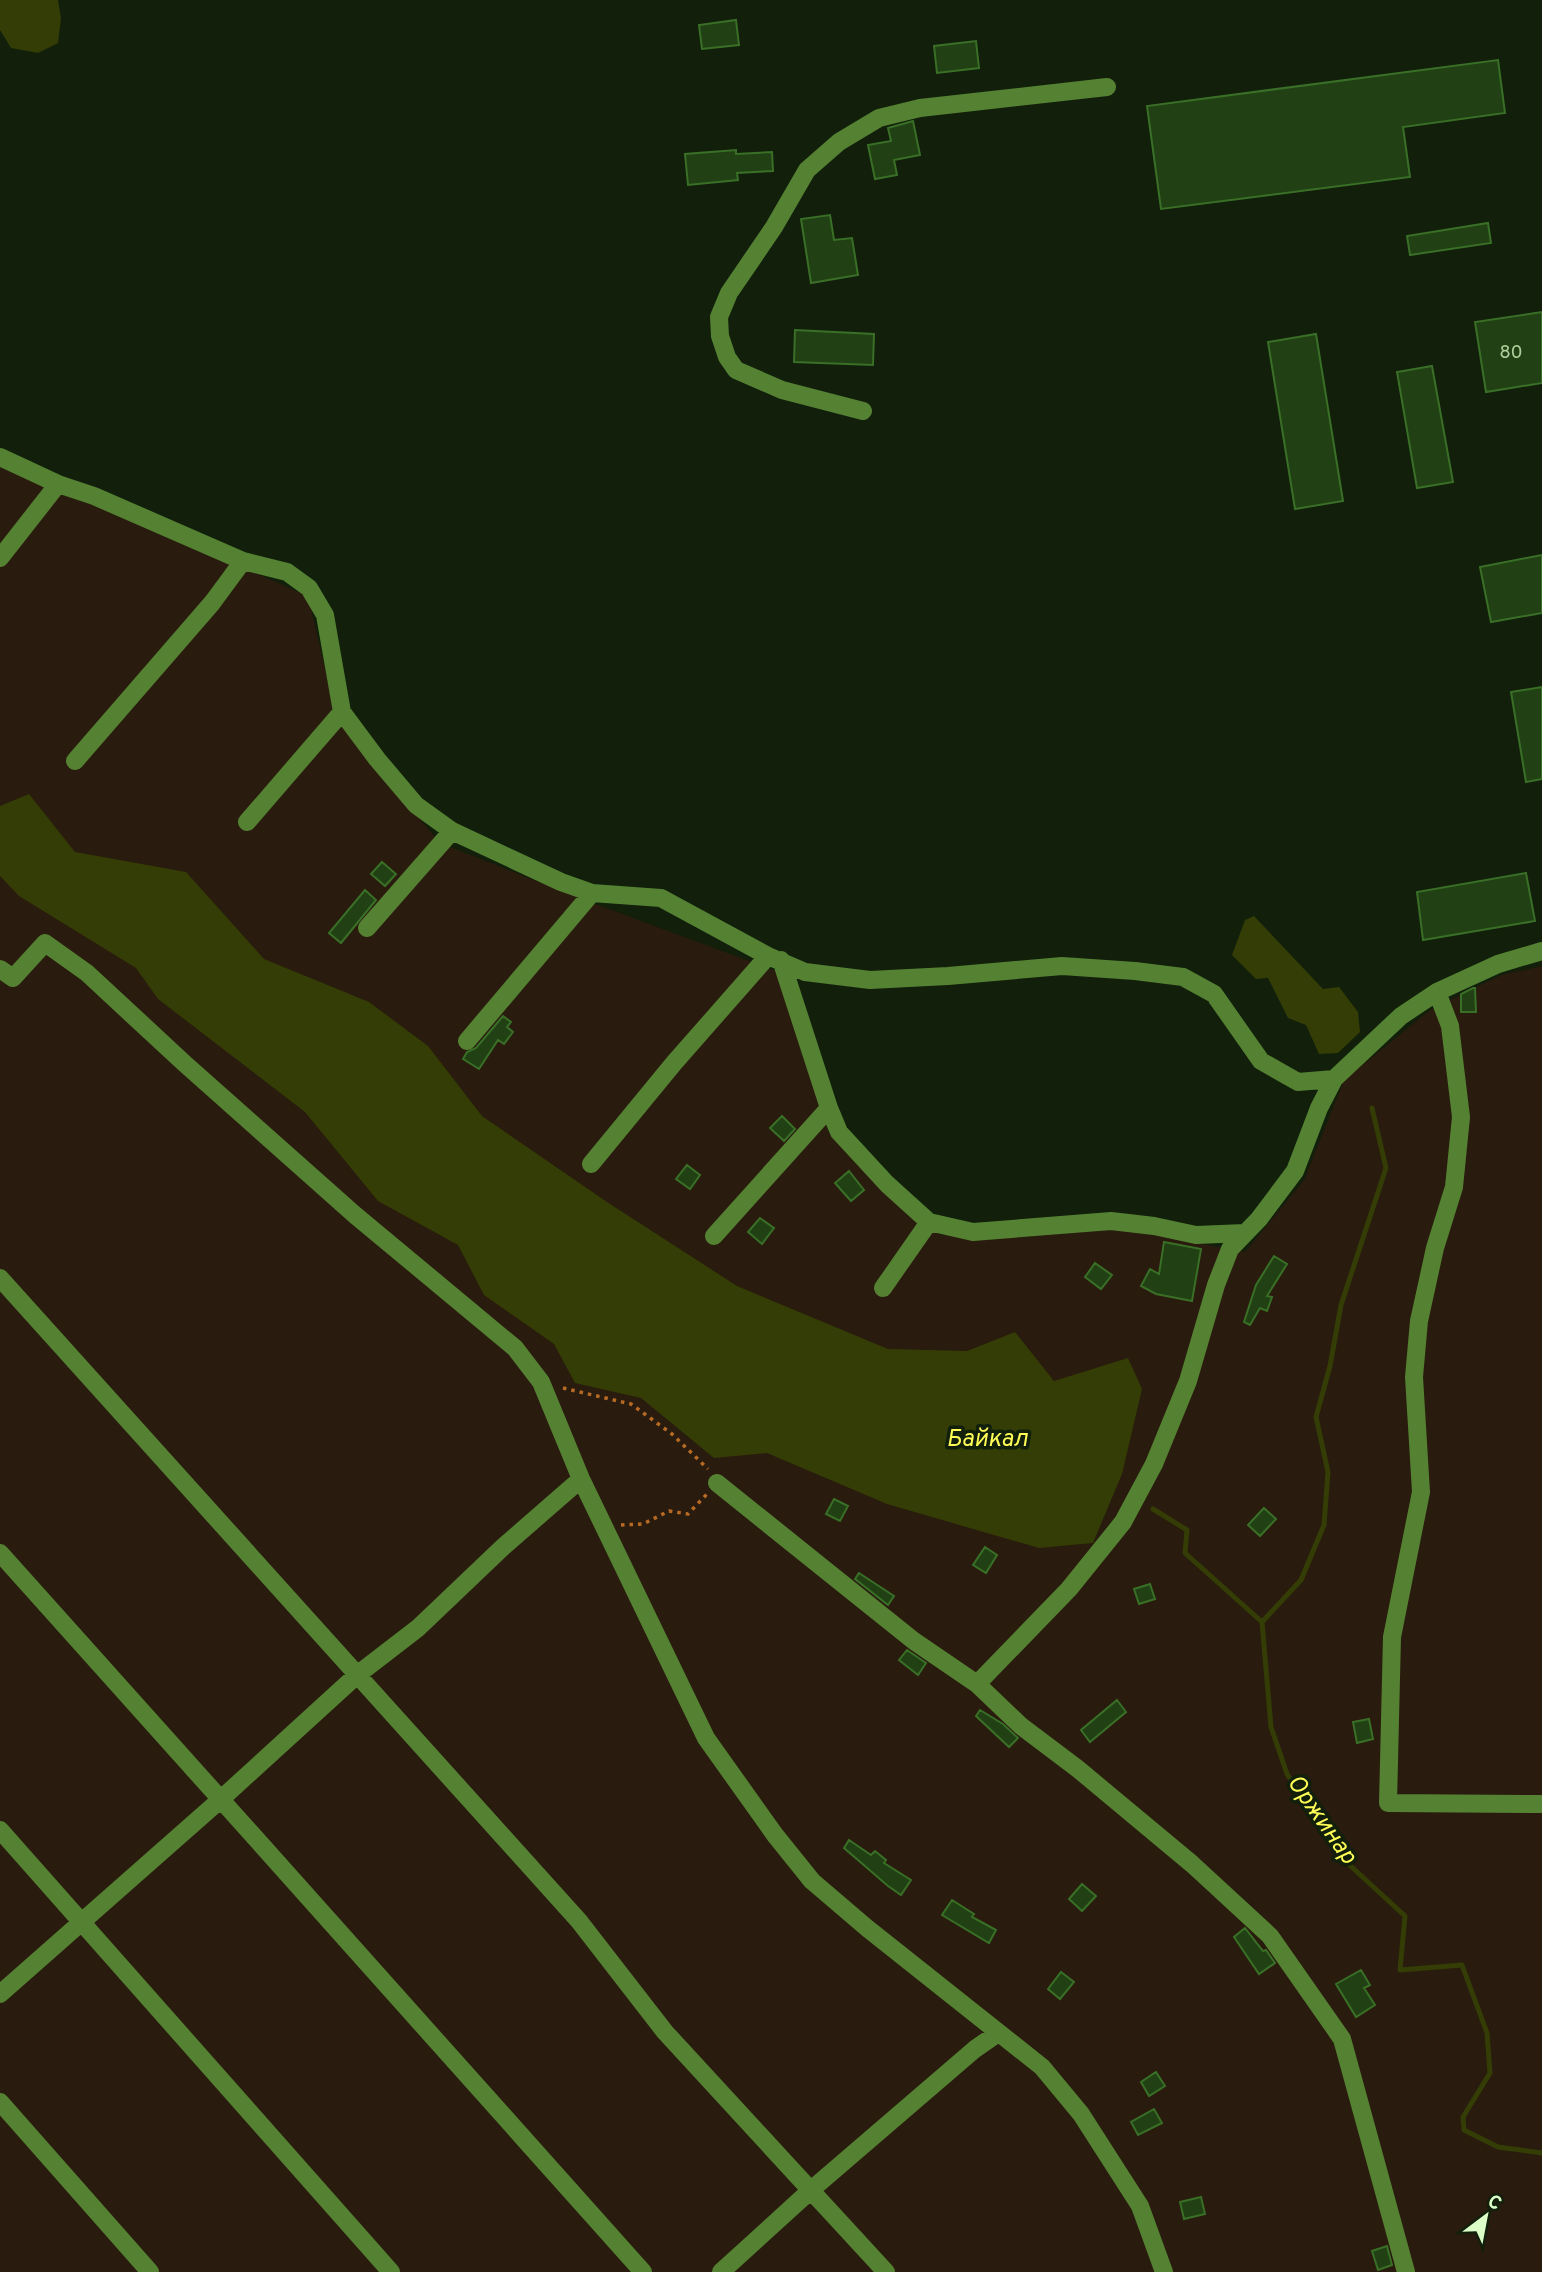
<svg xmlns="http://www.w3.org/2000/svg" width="1542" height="2272" font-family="Overpass,sans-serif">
  <rect width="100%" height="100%" fill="#111f0b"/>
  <!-- green -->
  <path fill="#291b0d" d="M0,460L47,483L308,596L337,720L440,843L582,899L776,971L829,1133L940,1235L1107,1226L1245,1252L1304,1180L1344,1080L1430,1010L1501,975L1542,966V2272H0Z"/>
  <!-- water -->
  <path fill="#343d05" d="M0,0H58L61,18L58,43L38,53L11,48L0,30Z
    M29,794L75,852L186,872L264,959L369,1002L428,1046L482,1116L607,1202L737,1286L888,1349L967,1351L1015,1332L1054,1381L1128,1358L1142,1389L1122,1474L1093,1543L1039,1548L887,1504L767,1453L714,1458L641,1398L575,1383L554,1344L484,1295L458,1245L378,1201L305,1112L158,999L136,968L19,896L0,876V806Z
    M1254,916L1323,989L1339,987L1358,1012L1360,1032L1338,1053L1319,1054L1306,1025L1288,1018L1268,978L1256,979L1232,955L1245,920Z"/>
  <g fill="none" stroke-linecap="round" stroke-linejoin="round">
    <!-- stream -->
    <path stroke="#343d05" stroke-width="5" d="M1153,1509L1187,1530L1185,1553L1262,1622L1271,1727L1287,1774L1343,1859L1405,1916L1400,1970L1462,1965L1487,2033L1490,2073L1463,2117L1464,2130L1498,2147L1542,2153
      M1262,1622L1301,1580L1324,1525L1328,1472L1316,1417L1330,1366L1341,1305L1386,1168L1372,1108"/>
  </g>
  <!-- building -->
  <path fill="#214115" stroke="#396f26" stroke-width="2" d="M736,20L739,45L702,49L699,25Z
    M976,41L979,68L937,73L934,46Z
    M1498,60L1505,113L1403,127L1410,177L1161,209L1147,106Z
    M913,121L920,155L894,160L897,175L875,179L868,145L891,141L888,128Z
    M736,150V154L772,152L773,171L737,173L738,180L688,185L685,154Z
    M830,215L834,240L852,238L858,275L811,283L801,219Z
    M1488,223L1491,243L1410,255L1407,236Z
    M1542,312V383L1486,392L1475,322Z
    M795,330L874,334L873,365L794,362Z
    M1316,334L1343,501L1295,509L1268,342Z
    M1432,366L1453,482L1417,488L1397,372Z
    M1542,555V613L1491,622L1480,567Z
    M1542,687V779L1526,782L1511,692Z
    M382,862L396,874L385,886L371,874Z
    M1526,873L1535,921L1423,940L1417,892Z
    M365,890L376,900L341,943L329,933Z
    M1473,988H1475L1476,1012H1461V994Z
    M503,1016L511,1022L507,1027L513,1032L504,1044L498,1040L479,1069L463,1059L467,1052L476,1048Z
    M782,1116L795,1129L784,1141L770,1128Z
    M687,1165L700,1175L690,1189L676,1179Z
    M849,1171L864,1190L851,1201L835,1183Z
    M760,1218L774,1228L762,1244L748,1232Z
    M1164,1242L1201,1249L1192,1301L1156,1294L1141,1286L1150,1269L1159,1274Z
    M1274,1256L1287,1264L1267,1296L1272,1297L1267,1311L1260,1308L1250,1325L1244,1322L1256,1285Z
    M1095,1263L1112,1275L1101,1289L1085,1277Z
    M834,1499L848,1506L840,1521L826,1514Z
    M1264,1508L1276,1519L1260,1536L1248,1525Z
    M985,1547L997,1555L986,1573L973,1565Z
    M859,1573L894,1596L888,1605L855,1579Z
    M1150,1584L1155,1599L1139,1604L1134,1589Z
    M907,1650L926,1663L918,1675L899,1660Z
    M1117,1700L1126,1712L1090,1742L1081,1730Z
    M980,1710L1003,1724L1018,1738L1009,1747L976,1716Z
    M1369,1719L1373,1739L1357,1743L1353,1722Z
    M849,1840L871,1855L875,1851L886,1860L884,1863L911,1880L901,1895L888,1886L844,1848Z
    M1082,1884L1096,1896L1082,1911L1069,1899Z
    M952,1900L974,1914L972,1917L996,1930L989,1943L942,1915Z
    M1245,1928L1263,1951L1266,1950L1275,1963L1259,1974L1234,1937Z
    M1361,1970L1370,1985L1364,1988L1375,2005L1356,2017L1336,1984Z
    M1061,1972L1074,1982L1060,1999L1048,1989Z
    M1156,2072L1165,2086L1149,2096L1141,2082Z
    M1154,2109L1162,2123L1138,2135L1131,2122Z
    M1201,2197L1205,2214L1184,2219L1180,2202Z
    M1387,2246L1392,2265L1378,2270L1372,2251Z"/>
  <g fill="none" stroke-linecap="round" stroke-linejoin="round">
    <!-- path -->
    <path stroke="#b76a24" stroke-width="3.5" stroke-dasharray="3.5 5" stroke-linecap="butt" d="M563,1388L631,1404L672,1434L708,1469
      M621,1525L643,1524L669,1511L688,1514L707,1494"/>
    <!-- minor -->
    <path stroke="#548132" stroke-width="18" d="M863,411L782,390L736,370L727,357L720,336L719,317L729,293L774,227L807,170L839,142L879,118L920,108L1107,87
      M0,457L58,484L94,496L243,561L287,572L309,588L325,615L342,712L377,759L416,805L452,831L561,882L592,893L661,898L768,956L805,972L870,980L948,976L1062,966L1135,971L1183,977L1214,994L1261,1061L1298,1082L1334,1079
      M0,558L58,484
      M75,761L212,603L243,561
      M247,822L342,712
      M367,928L452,831
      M781,960L829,1108L839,1132L887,1184L929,1222L973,1232L1111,1221L1154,1226L1196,1235L1245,1233
      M0,969L13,978L45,943L87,973L184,1063L355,1215L515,1348L541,1382L581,1479L706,1738L775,1835L812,1881L867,1928L1042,2067L1081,2114L1140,2206L1164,2272
      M1437,992L1450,1026L1461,1117L1454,1187L1435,1248L1419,1321L1414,1377L1421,1492L1392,1637L1388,1803L1542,1804
      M467,1041L592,893
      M591,1164L674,1063L768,956
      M714,1236L829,1108
      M0,1278L579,1921L665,2032L886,2272
      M883,1288L929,1222
      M717,1483L914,1641L977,1684L1021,1726L1078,1769L1192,1864L1270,1936L1342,2039L1406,2272
      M0,1553C214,1793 430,2031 643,2272
      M977,1684L1069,1589L1123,1522L1154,1464L1188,1381L1216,1285L1230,1249L1259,1219L1295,1171L1319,1108L1334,1079L1401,1016L1437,992L1498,964L1542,951
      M0,1830L391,2272
      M0,1994L220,1800L357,1675L418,1628L503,1547L581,1479
      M0,2102L150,2272
      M721,2272L811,2190L975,2049L998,2033"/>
  </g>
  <g text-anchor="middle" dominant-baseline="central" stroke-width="7" stroke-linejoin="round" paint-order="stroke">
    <!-- number labels -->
    <g font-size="19" fill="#add09b">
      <text x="1511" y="353">80</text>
    </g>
    <!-- water labels -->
    <g font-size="24" font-style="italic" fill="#fffe56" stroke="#111f0b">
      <text x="987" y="1440">Байкал</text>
      <text transform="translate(1321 1820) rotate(55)">Оржинар</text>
    </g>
  </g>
  <!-- north arrow -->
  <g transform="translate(1486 2216) rotate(32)" stroke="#111f0b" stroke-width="5" paint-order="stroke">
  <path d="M0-5L12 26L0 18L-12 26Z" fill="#dcffc8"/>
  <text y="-10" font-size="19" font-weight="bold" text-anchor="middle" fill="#dcffc8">С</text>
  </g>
</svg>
